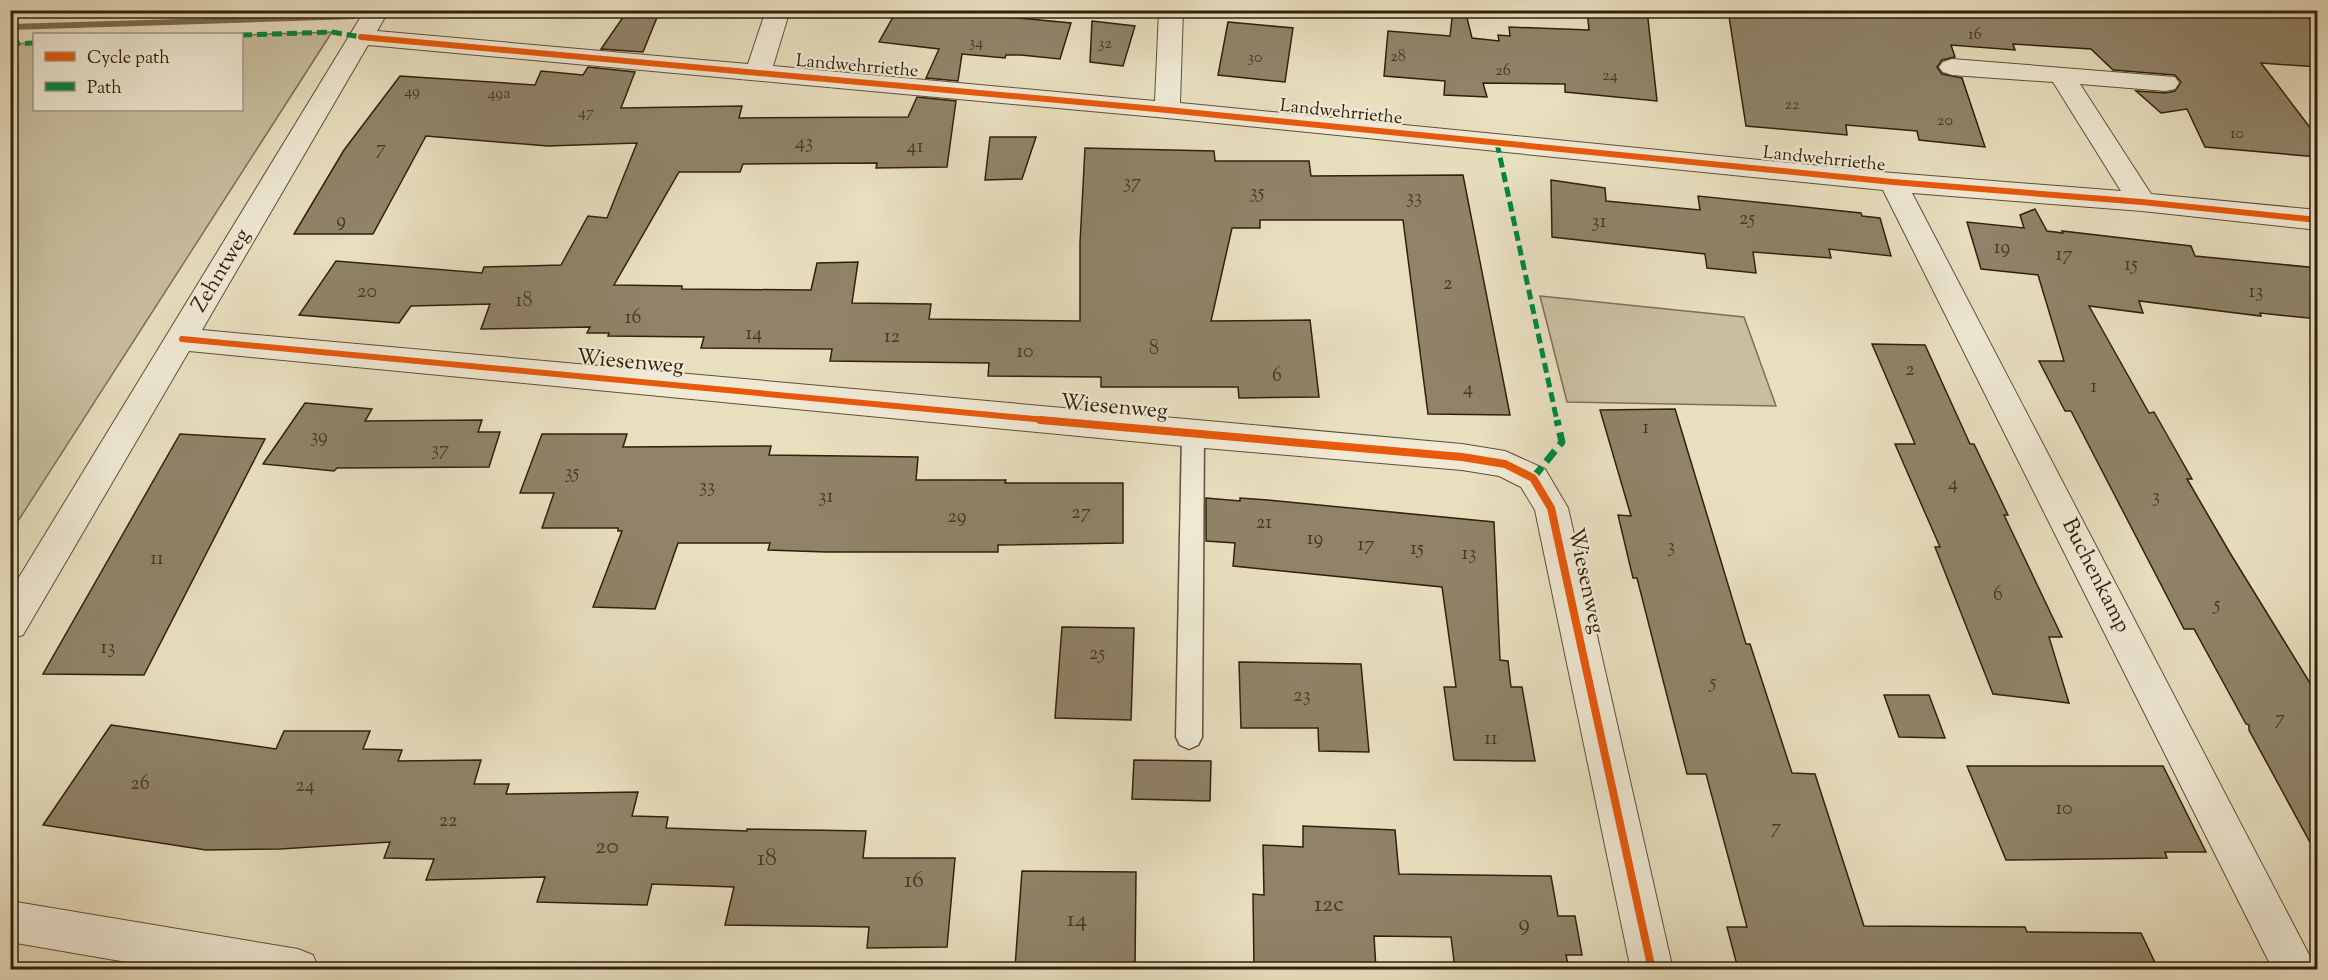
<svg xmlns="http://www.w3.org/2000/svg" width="2328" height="980" font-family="'Sorts Mill Goudy',serif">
  <rect width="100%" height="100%" fill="#e8dfbf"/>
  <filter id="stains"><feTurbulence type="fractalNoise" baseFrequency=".00333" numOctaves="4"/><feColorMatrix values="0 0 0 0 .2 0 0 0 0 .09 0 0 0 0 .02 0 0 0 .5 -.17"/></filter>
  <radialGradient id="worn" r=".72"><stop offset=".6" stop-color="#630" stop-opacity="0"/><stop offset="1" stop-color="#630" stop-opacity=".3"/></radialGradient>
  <!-- green -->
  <path fill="#c9bfa0" stroke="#7d7056" stroke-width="1.5" d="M53,11H344L340,17Z
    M332,32L11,532V44L34,43V110H242V35Z
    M1540,296L1744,317L1776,406L1567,402Z"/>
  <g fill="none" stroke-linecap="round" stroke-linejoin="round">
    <!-- stream -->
    <path fill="#7a6c52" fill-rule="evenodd" d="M352,14L355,15V19L10,30V24Z"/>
  </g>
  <!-- building -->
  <path fill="#908369" stroke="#31200b" stroke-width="1.5" d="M628,10H660L643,52L601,49Z
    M897,10L956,12L967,10V13L1071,23L1060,59L1021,55H1006L1005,58L962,54L958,81L926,78L939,49L879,42Z
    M1453,10H1465L1472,38L1499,41L1498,35L1510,36L1509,27L1589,30L1587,10H1647L1657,101L1565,92V84L1483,83L1487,97L1444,95L1445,81L1384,76L1388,31L1450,36Z
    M1728,10H2041L2133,16L2129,10H2303L2318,31V67L2261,63L2318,138V157L2205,147L2187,109L2161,113L2136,91L2166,93L2175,91L2181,82L2175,75L2113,70L2091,49L2013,44L2015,50L1951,45L1955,57L1942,60L1937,67L1942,74L1962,78L1985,147L1919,140L1917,131L1846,125L1847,135L1746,126Z
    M1092,21L1135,26L1123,66L1090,62Z
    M1228,22L1293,28L1285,82L1218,75Z
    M588,67L635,72L621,108L742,106L739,118L908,117L917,97L956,101L947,167L876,168L877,163L743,164L740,172H679L614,285L682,286V289L811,290L817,263L858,262L852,303L931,304L929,319L1080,321V243L1085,148L1214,151L1215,161H1309L1311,176L1463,175L1510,415L1428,414L1403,220H1260V228H1232L1211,321L1310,320L1319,397L1239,398L1238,387H1101V377L988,376L989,363L830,361L832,349L701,348L704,337L608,336L609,333H587L590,327L481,329L490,304L411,306L399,323L299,315L336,261L482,273L484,267L561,265L588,216L607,218L637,143L548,146L426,136L373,234H294L344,150L400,76L535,85L541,71L583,75Z
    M990,137H1036L1022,179L985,180Z
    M1551,180L1605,188L1606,201L1700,210L1698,196L1861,213L1862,216L1880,218L1891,256L1829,249L1831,258L1753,252L1756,273L1707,268L1705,254L1552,237Z
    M2035,209L2047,231L2063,233L2062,231L2191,246L2195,256L2318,268V319L2260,313L2261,316L2139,301L2143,313L2089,306L2149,413L2154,412L2192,479H2187L2230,553L2318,696V857L2249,730V725L2246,724L2194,629H2184L2071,411H2065L2039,361H2064L2038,275L1981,269L1967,222L2024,228L2020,215Z
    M1872,344L1925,345L1970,444H1974L2008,515H2004L2062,637H2049L2069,703L1993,694L1935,547H1940L1895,444H1915Z
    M305,403L372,409L365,421L482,420L478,432H500L489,467L337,468L334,471L263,464Z
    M1675,409L1746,644H1750L1792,773L1815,774L1864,926L2025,927L2027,932L2141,933L2158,969H1738L1727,927H1747L1706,774H1687L1637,578H1633L1618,515L1631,516L1600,410Z
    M180,434L265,439L144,675L43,674Z
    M542,434H627L623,447L771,446L769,455L918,457L916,480H1006L1005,483H1123V543L998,545V552H826L768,550L770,543H678L655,609L593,607L622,531H618V528H542L554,493H520Z
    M1206,498L1240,501V498L1268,500L1494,522L1500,660L1508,661L1511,687H1522L1535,761L1454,760L1444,687H1456L1442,587L1233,566L1235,543L1206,541Z
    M1062,627L1134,628L1131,720L1055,718Z
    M1239,662L1361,664L1369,752L1319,751L1318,728H1241Z
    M1884,695H1929L1945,738L1899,737Z
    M111,725L276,749L284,731H370L363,749L402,750L398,761L481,760L474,784H509L506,794L638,792L632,816L668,817L666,828L747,831V829L866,831L863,858H955L947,947L867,948L869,927L725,925L734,887L652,884L647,905L537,902L545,877L426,880L434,859L384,858L390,842L280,849L206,850L43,825Z
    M1134,760L1211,761L1210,801L1132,799Z
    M1967,766H2163L2206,852H2165L2167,858L2006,860Z
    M1303,826L1395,830L1399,874L1551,876L1558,916H1575L1582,955H1566L1569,969H1455L1451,937L1374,936L1376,969H1254L1253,894L1264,895L1263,845L1303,847Z
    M1022,871L1136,872L1135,967H1015Z"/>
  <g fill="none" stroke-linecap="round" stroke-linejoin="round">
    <defs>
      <path id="service" d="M1193,425L1201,428L1204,434L1202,737L1198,745L1189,749L1180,745L1176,737L1182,434L1185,428Z"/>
      <path id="minor" d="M365,10H389L377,31L748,64L766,10H790L773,66L1155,101L1159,10H1183L1180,103L1893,173L2121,191L2053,82L1952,75L1943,72L1939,67L1943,62L1952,59L2175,77L2179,83L2175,89L2166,91L2080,84L2151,194L2318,210V230L2142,211L1912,193L2317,970H2273L1883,190L1167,118L368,45L202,330L1462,444L1505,451L1545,469L1568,508L1673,970H1631L1535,510L1521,487L1499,476L1462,470L1193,447L189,351L23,635L10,639V592Z
        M10,901L298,949L313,955L319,970H173L10,942Z"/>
    </defs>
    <!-- service casing -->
    <use href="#service" stroke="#5f5038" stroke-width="3"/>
    <!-- minor casing -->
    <use href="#minor" stroke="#5f5038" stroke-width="2"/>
    <!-- service -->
    <use href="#service" fill="#f0ead5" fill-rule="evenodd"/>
    <!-- minor -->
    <use href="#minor" fill="#f0ead5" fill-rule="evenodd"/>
    <!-- quiet-far1 -->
    <path stroke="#00873e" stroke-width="5" stroke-dasharray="10 5" stroke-linecap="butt" d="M242,35L332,32L361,37
      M10,44L34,43
      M1497,143L1557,421"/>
    <!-- quiet -->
    <path stroke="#00873e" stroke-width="7" stroke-dasharray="14 7" stroke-linecap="butt" d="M1533,478L1562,442L1557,420"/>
    <defs>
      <path id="cycleway-far1" d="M361,37L1167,110L1893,182L2142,202L2318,220
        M182,339L1056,421"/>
      <path id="cycleway" d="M1040,420L1462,457L1505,464L1533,478L1551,508L1652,970"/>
    </defs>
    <!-- cycleway-far1 casing -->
    <use href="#cycleway-far1" stroke="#f0ead5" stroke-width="9"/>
    <!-- cycleway casing -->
    <use href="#cycleway" stroke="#f0ead5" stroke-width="12"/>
    <!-- cycleway-far1 -->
    <use href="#cycleway-far1" stroke="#e8590c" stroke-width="6"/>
    <!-- cycleway -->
    <use href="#cycleway" stroke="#e8590c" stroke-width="8"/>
  </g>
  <g text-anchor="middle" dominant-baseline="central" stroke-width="4.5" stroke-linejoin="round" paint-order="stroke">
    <!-- far-number labels -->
    <g font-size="16" fill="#493922">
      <text x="1975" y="35">16</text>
      <text x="976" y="43">34</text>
      <text x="1105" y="44">32</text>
      <text x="1398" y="57">28</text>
      <text x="1255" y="58">30</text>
      <text x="1503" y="71">26</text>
      <text x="1610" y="76">24</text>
      <text x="412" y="92">49</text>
      <text x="499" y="94">49a</text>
      <text x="1792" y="105">22</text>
      <text x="586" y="113">47</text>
      <text x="1945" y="121">20</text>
      <text x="2237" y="134">10</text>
    </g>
    <!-- far-street labels -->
    <g font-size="18" fill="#31200b" stroke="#f0ead5">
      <text transform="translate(857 67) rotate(5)">Landwehrriethe</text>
      <text transform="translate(1341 113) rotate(6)">Landwehrriethe</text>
      <text transform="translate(1824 160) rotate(6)">Landwehrriethe</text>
    </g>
    <!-- number labels -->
    <g font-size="20" fill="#493922">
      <text x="804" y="143">43</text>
      <text x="915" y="147">41</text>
      <text x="381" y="149">7</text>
      <text x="1132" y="183">37</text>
      <text x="1257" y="193">35</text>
      <text x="1414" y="198">33</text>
      <text x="1747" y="219">25</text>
      <text x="341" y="221">9</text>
      <text x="1599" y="222">31</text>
      <text x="2002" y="248">19</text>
      <text x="2064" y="255">17</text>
      <text x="2131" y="265">15</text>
      <text x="1448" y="284">2</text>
      <text x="367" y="292">20</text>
      <text x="2256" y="292">13</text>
      <text x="524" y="301">18</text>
      <text x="633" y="318">16</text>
      <text x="754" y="334">14</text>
      <text x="892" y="337">12</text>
      <text x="1154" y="349">8</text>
      <text x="1025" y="352">10</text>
      <text x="1910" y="370">2</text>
      <text x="1277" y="376">6</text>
      <text x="2094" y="387">1</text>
      <text x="1468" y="389">4</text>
      <text x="1646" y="428">1</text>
      <text x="319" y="437">39</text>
      <text x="440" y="450">37</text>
      <text x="572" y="473">35</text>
      <text x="1953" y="484">4</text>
      <text x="707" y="487">33</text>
      <text x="826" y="497">31</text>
      <text x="2156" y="497">3</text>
      <text x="1081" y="513">27</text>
      <text x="957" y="517">29</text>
      <text x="1264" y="523">21</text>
      <text x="1315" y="539">19</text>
      <text x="1366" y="545">17</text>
      <text x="1671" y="547">3</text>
      <text x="1417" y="549">15</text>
      <text x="1469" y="554">13</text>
      <text x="157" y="559">11</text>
      <text x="1998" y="595">6</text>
      <text x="2217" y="605">5</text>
      <text x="108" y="648">13</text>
      <text x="1097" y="654">25</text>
      <text x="1713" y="683">5</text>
      <text x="1302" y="696">23</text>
      <text x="2280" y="719">7</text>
      <text x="1491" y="739">11</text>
      <text x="140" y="784">26</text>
      <text x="305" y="786">24</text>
      <text x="2064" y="809">10</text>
      <text x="448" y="821">22</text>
      <text x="1776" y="828">7</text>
    </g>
    <!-- street labels -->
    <g font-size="22" fill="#31200b" stroke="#f0ead5">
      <text transform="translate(222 271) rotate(-59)">Zehntweg</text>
      <text transform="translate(630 363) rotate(5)">Wiesenweg</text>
      <text transform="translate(1114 408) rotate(5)">Wiesenweg</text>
      <text transform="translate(2095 576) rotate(63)">Buchenkamp</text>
      <text transform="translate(1585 581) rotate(78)">Wiesenweg</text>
    </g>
    <!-- near-number labels -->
    <g font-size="24" fill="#493922">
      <text x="607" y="847">20</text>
      <text x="767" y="859">18</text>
      <text x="914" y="881">16</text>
      <text x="1329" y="905">12c</text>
      <text x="1077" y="920">14</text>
      <text x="1524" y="924">9</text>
    </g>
  </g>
  <!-- margin -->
  <rect width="2328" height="980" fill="none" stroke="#e8dfbf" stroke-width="36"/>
  <rect x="12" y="12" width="2304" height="956" fill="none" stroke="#31200b" stroke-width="3"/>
  <rect x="18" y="18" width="2292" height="944" fill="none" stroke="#31200b" stroke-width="1.5"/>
  <!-- legend -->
  <rect x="33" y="33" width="210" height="78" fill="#f0ead5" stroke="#a49984" stroke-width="1.5"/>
  <rect x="45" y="52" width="30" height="9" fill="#e8590c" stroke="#a49984" stroke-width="1.5"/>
  <text x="87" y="63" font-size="18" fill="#31200b">Cycle path</text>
  <rect x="45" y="82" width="30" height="9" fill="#00873e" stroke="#a49984" stroke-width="1.5"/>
  <text x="87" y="93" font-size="18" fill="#31200b">Path</text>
  <rect width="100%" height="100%" filter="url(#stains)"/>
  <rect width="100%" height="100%" fill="url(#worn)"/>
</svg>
